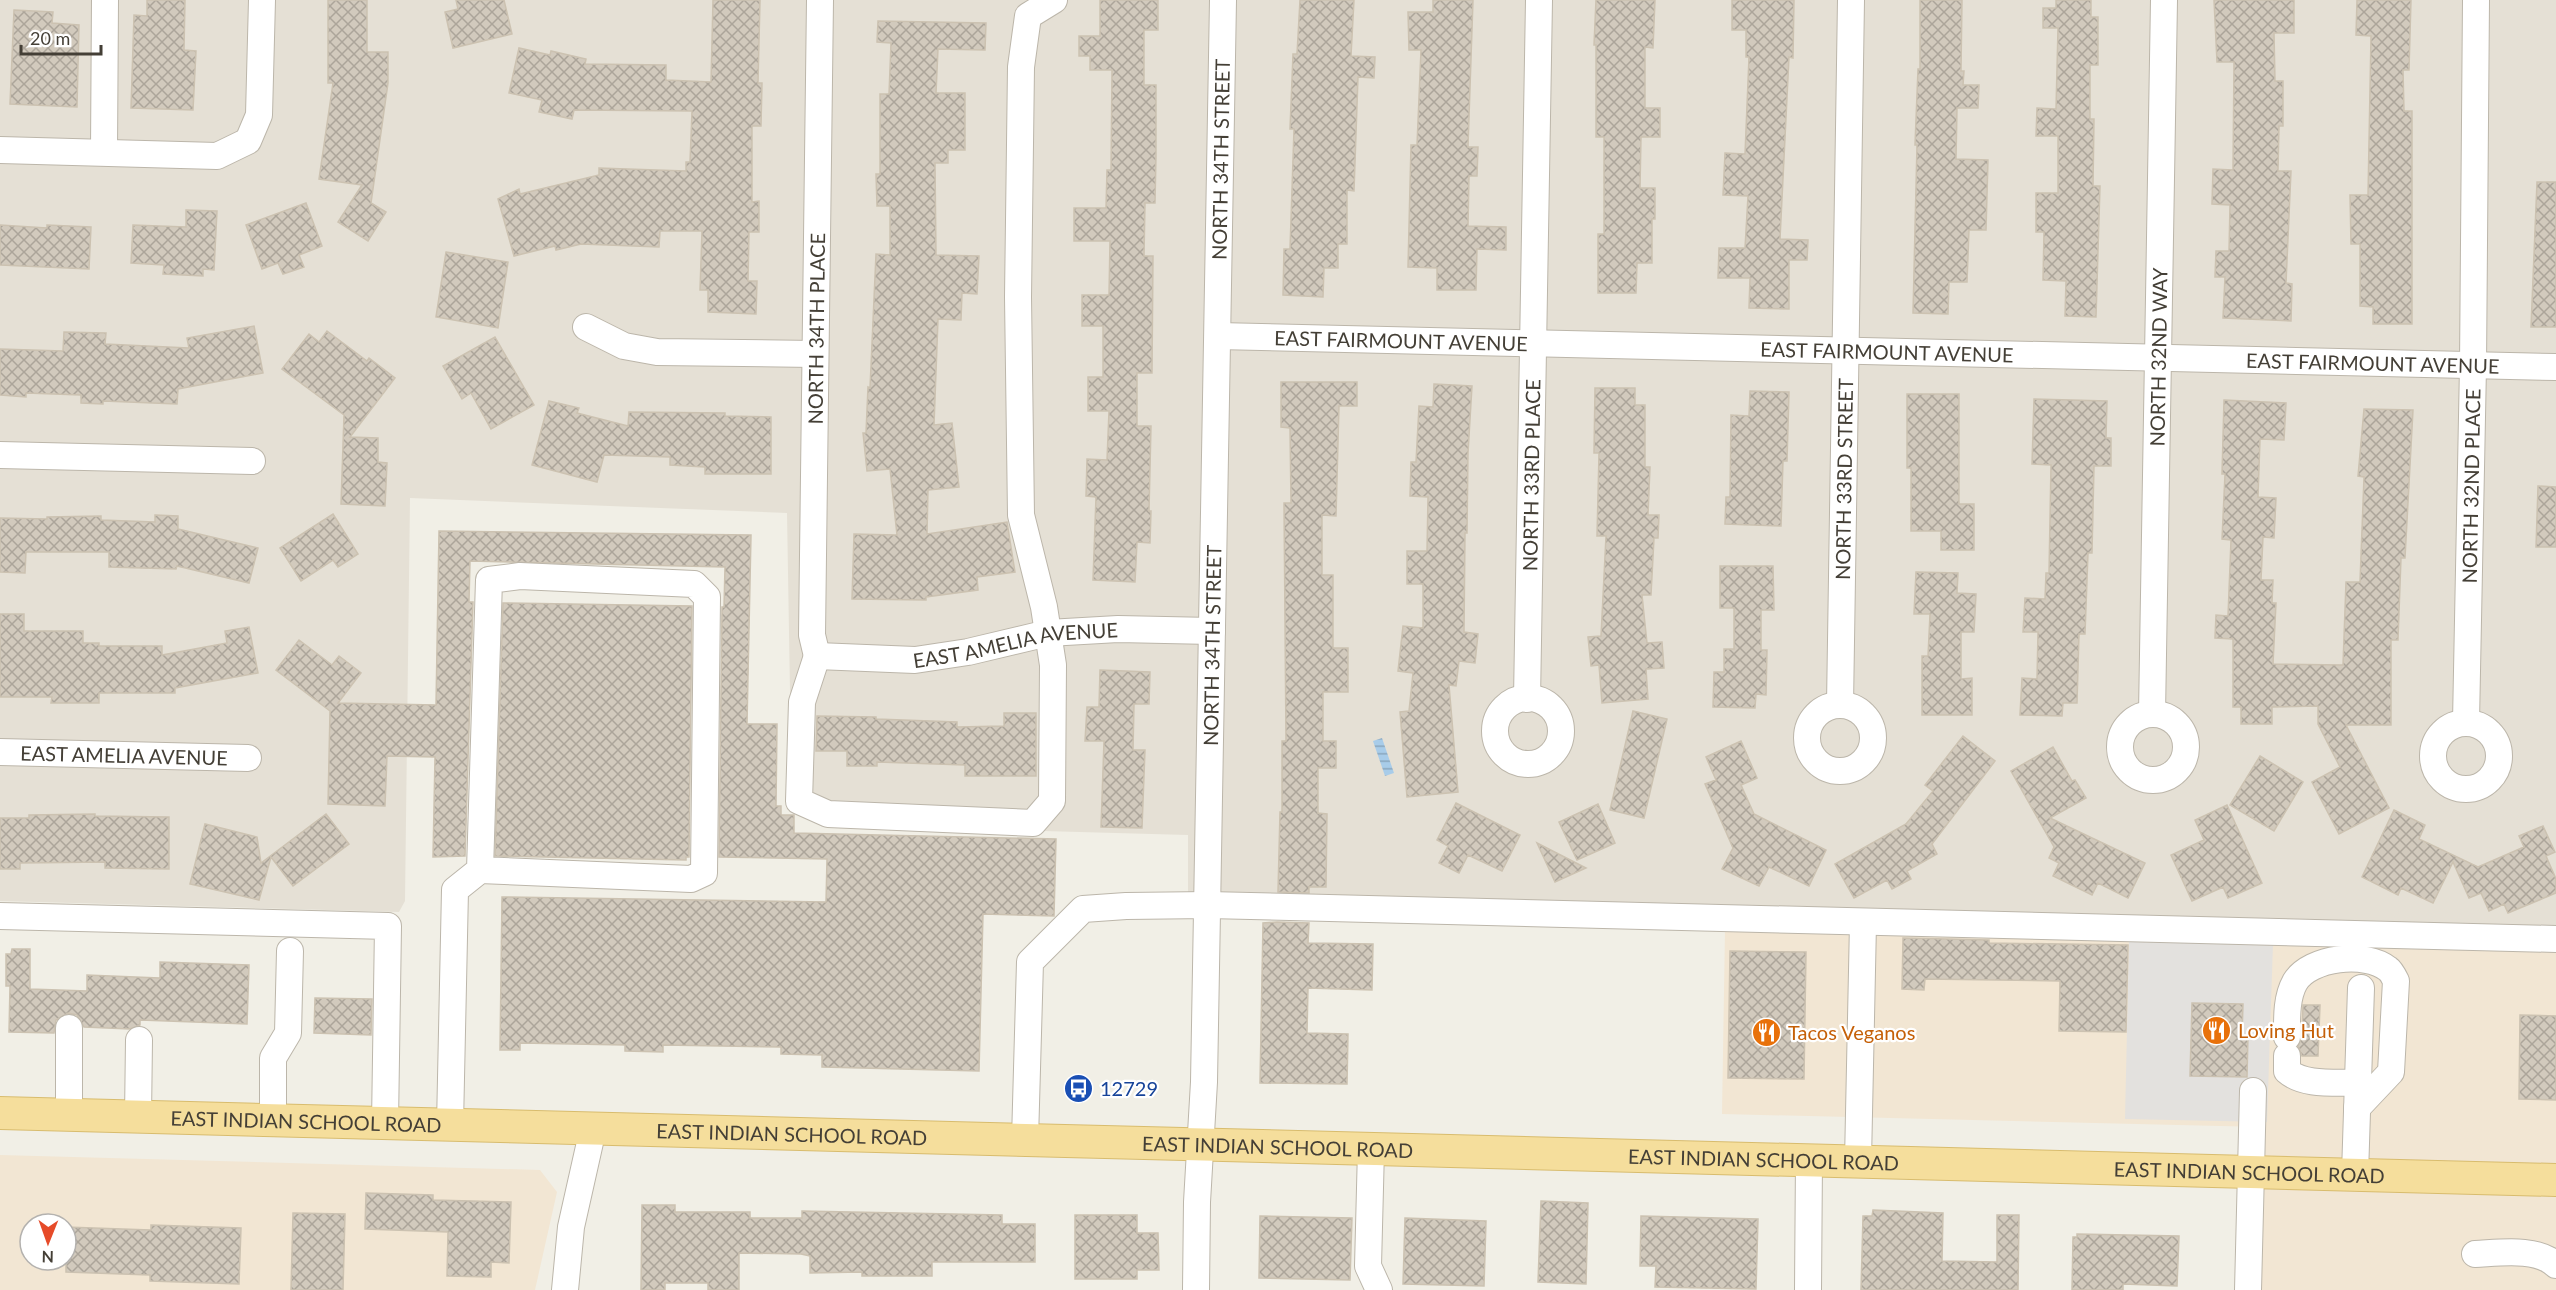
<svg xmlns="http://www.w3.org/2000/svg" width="2556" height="1290" font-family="Lato,sans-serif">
  <defs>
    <pattern id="water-rules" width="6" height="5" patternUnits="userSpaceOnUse" patternTransform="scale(1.5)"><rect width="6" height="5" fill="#a8cce9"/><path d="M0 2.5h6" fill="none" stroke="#8aa7be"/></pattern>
    <pattern id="building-cross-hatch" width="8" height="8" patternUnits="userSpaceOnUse" patternTransform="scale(1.5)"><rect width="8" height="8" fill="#d2cabd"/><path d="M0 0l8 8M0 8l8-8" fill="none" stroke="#aca59a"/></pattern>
  </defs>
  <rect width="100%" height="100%" fill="#f1efe6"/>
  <!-- residential -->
  <path fill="#e5e0d5" d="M0,0H2556V926L1528,900L1188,895V835L822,825L792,810L787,513L410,498L405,901L399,912L0,901Z"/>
  <!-- commercial -->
  <path fill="#f2e6d3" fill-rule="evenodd" d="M1725,930L2556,947V1290H2260L2262,1127L1722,1114Z
    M0,1155L540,1170L557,1192L535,1290H0ZM30,1224H66V1260H30Z"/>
  <!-- parking -->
  <path fill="#e3e1de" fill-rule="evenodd" d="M2129,940L2273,944L2267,1122L2125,1119ZM2192,1003L2243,1004L2242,1055L2246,1077L2190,1075Z"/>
  <!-- water -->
  <path fill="url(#water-rules)" d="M1382,738L1394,773L1385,776L1373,741Z"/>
  <!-- building -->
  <path fill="url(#building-cross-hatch)" stroke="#ccc2b1" stroke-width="1.5" d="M147,0H185L184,50L196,51L193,110L131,108L134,15L147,16Z
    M328,0H367V52H388V83L371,203L386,212L368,241L338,222L362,185L319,179L333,83H328Z
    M456,0H504L512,34L453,48L445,12L458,9Z
    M713,0H760L758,83H762L761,126H752V202L759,201V232H749L748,281H757L756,314L708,312V290H700L702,231H660L659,247L581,244L556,250L555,246L514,256L498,199L519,189L520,194L599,175V168L686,171V162H690L692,111L574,110L572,119L539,112L542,100L509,93L519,48L550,55L551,51L586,59L585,64L666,65V80L711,82Z
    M1100,0H1158V30H1144V85H1156V156L1155,203H1145L1144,256H1153L1152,373H1137V426H1151L1149,511H1151L1150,543L1137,542L1135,582L1093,580L1096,497L1086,496L1087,459L1107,460L1109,411H1088V377H1103V326H1082V295H1109L1110,241H1074V208H1106L1107,170H1111L1112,70H1090V56H1079V36H1100Z
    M1300,0H1354L1351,56L1375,57L1374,78L1358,77L1354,191L1347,190V244H1338V268H1324L1323,297L1283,295L1284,249H1290L1294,129H1290L1293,54H1297Z
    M1433,0H1473L1468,147H1478L1477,176H1469L1468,226L1506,227V250L1477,249L1476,290H1437V268L1408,267L1411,145H1417L1421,50H1409L1408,12H1433Z
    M1596,0H1655L1653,48L1645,47V108H1660V137H1641L1640,188H1655V219H1652V263H1637L1636,293H1598V234H1604V137H1596V45H1594Z
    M1732,0H1794L1793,58L1789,57L1780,239L1808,240L1807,260H1789V309L1749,308L1750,278H1718L1719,248H1745L1748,196L1723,195L1725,153L1745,154L1749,57H1746V30H1732Z
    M1920,0H1962L1961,71H1964L1963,85H1979L1978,108H1957L1956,159L1988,160L1986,230H1969L1967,282H1949L1948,314L1913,313L1917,145H1915L1918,69H1920Z
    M2056,0H2091V17H2098V65H2090V119H2094L2093,186H2100L2096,317L2065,316L2066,281L2043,280L2044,232H2036V193H2058V136H2036L2037,108L2056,109L2058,28H2043V8H2056Z
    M2214,0H2294V33H2274L2275,81H2283V126H2279L2278,171H2291L2286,283L2292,284L2291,321L2223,318L2225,277H2215L2216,251H2229L2230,205L2212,204L2213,169L2233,170L2234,62H2217Z
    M2357,0H2411L2409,70H2403L2404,111H2412V324H2373V307L2360,306V244H2351L2350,195H2368L2371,36L2356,35Z
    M14,10L53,12L52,23L79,25L77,107L10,104Z
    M878,21L986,23L985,50L938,49L936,93H965V150H948V163H935L936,255L979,256L977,294L962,293L961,320L938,319L934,425L952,423L959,487L928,490L927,534L1007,522L1015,572L977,577L978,590L926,597V600L852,599L854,534L897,535L890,469L867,471L863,433H866L868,387L870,388L876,254L890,255V206H877L876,174H880V94H889L891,43L877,42Z
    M2537,182H2556V327H2531Z
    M306,203L322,246L299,255L304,267L283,274L278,263L262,269L246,225Z
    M186,210L217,211L214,270L203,269V276L163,274L164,265L131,263L133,225L186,227Z
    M0,225L47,228V225L91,227L89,269L0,265Z
    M446,252L508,262L498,328L436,317Z
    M254,326L263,373L178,389L177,404L103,401V404L81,403V395L26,393V397L0,395V349L63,351L64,332L106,333L105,344L189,348L187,338Z
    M327,331L367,361L369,358L395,378L350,437L378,438V462L387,463L385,506L341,504L344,415L282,369L309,334L319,342Z
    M495,337L534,405L491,429L471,393L462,399L443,366Z
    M1281,382H1357V406H1339L1336,516L1322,515V575H1333V648H1348V692H1323V741H1336V768H1318V813L1327,814L1326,887H1309V893L1278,892L1280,812H1282V741H1286L1284,503H1291L1290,428L1281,427Z
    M1434,384L1472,386L1468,453L1467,533H1465L1464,632L1478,634L1475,663L1459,661L1456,686L1449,685L1458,792L1407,797L1400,712L1409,711L1413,673L1398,671L1403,626L1423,628V584H1407V551H1427L1428,497L1410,496L1411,462H1416L1419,406L1433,407Z
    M1595,388H1635V405H1645V467H1650L1648,515H1659L1658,538H1654L1651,595H1642L1647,643L1662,642L1664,668L1646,669L1648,699L1602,703L1599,665L1591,666L1588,637L1601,636L1606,536H1597L1599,453H1594Z
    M1750,391L1789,392L1787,461H1783L1781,526L1725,524L1726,497H1730L1731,415L1749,416Z
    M1907,394H1959V504H1974V550H1941V531H1911V468H1907Z
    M2034,399L2107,401L2106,438H2111V466H2094L2092,553H2088L2085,634H2079L2077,703H2063L2062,716L2020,715L2022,678L2037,679L2038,632H2023L2025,598L2045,599L2046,573H2049L2051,465L2032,464Z
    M2224,400L2286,403L2284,440L2260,439L2258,497L2276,498L2274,538L2263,537L2261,580H2273L2272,603H2276L2273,664L2343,665L2346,582H2360L2364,477L2358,476L2364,409L2413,410L2405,558H2401L2398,640H2391V725H2346L2389,808L2339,834L2312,782L2340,767L2318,724V706L2272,707V724H2241V707H2233V639L2215,638L2216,615L2228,616L2231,540L2222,539L2225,474H2222Z
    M549,401L579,408L577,413L628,426L629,412L725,413V416L771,417V474H705V467L670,465V457L604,455L597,482L532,465Z
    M2538,486L2556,487V547H2536Z
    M333,514L358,554L338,567L333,560L301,581L280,548Z
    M155,515L178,516V529L258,548L249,583L177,566L176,569L109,567V552H26L25,573L0,572V518L47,519V517L101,516V520L155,522Z
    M439,531L751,535L747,724H777L776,806H781V815H794V833L1056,839L1054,916L983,914L979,1071L822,1067V1055L781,1054V1047L663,1045V1052L625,1051V1045L520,1043V1050H500L502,897L826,902L827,859L719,857L722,607H724L725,567L470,561L469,602H473L465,856L433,857L435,757L387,756L385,806L328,804L330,711L276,670L299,640L332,665L339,656L361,673L338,703L436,705Z
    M1720,566H1773L1774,610H1761V650H1767L1766,695L1756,694L1755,708L1713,707L1714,672H1724V649H1734V608H1720Z
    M1916,572L1958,573L1957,593L1976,594L1974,632H1961V679L1972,678V715H1922V656H1928L1930,614H1914Z
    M503,603L692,606L689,857H686V860L495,856Z
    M0,614H24V631H83V643H99V646H162V655L227,643L225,631L249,627L258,673L175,688V693H99V703H51L52,697H0Z
    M1100,670L1150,672L1149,704H1134L1133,750H1145L1142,828L1101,827L1104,741H1085L1087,707H1099Z
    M1633,711L1667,719L1644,818L1610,810Z
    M1004,713H1036V776H965V765L877,762V766H847V751H816L817,716L876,717V719L957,722V727L1004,726Z
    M1963,736L1995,761L1932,844L1937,854L1907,871L1911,879L1892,889L1887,880L1854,898L1835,864L1906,824L1933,791L1925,785Z
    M1741,741L1757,778L1741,785L1754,814L1826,850L1809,886L1769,867L1759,886L1722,869L1733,848L1705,784L1716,780L1706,757Z
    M2053,747L2072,781L2075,780L2086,798L2050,818L2145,863L2128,898L2098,883L2092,895L2053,876L2059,863L2049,858L2054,847L2011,771Z
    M2260,756L2303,782L2274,831L2230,805Z
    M1456,803L1520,835L1502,871L1468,855L1459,873L1439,863L1448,846L1437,840Z
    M1598,804L1615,843L1577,860L1559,822Z
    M2227,805L2262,883L2228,898L2223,887L2192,901L2171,855L2204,840L2195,820Z
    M2394,810L2425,825L2419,839L2478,867L2524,847L2519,836L2543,826L2555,852L2546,856L2556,879V893L2508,913L2504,904L2489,911L2481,893L2469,898L2453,862L2433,903L2401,888L2398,895L2362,877Z
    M95,814V816L169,817V869L105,868V862L20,863V869H0V818H29V815Z
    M326,814L349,844L293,886L271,857L259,900L190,884L205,824L257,837L261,863Z
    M1537,843L1586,868L1555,882Z
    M1277,922L1309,923L1308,943L1373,944L1372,990L1308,988L1307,1033L1348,1034L1347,1084L1260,1083L1263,923Z
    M1903,938L1989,940V943L2128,945L2126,1032L2059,1031L2060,981L1925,979L1924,990L1902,989Z
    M12,949H30V989L87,991V975L160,978V962L249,965L247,1024L140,1020V1025L130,1029L84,1027L77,1015L68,1013L56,1020L54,1033L9,1032L10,986H6V954H11Z
    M1730,951L1806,952L1804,1079L1728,1078Z
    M315,998L372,999L371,1035L314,1033Z
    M2192,1003L2243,1004L2242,1036H2248L2247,1077L2190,1076Z
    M2303,1005H2320L2318,1056H2302L2298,1046L2302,1037Z
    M2520,1015L2556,1016V1100L2519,1099Z
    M366,1193L433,1195V1200L511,1202L509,1263L491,1262V1277L447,1276L448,1232L365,1229Z
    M1541,1201L1588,1203L1586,1284L1538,1282Z
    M642,1205H675V1212H750V1218H802V1211L1002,1215V1224H1035V1262H932V1276H862V1272L810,1273V1256L801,1254L739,1253V1290H708V1283H665V1290H641Z
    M1873,1210L1943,1213L1942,1261L1997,1262V1215H2019L2018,1290H1861L1863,1216H1872Z
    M293,1213L345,1214L343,1290H291Z
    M1075,1215H1137V1233H1158L1159,1270H1137V1279H1075Z
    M1260,1216L1352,1218L1350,1280L1259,1278Z
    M1641,1216L1758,1219L1756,1289L1655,1287L1656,1266H1640Z
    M1405,1218L1486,1221L1484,1286L1403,1284Z
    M151,1225L241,1228L239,1284L150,1281V1275L66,1272V1227L151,1230Z
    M2077,1234L2179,1236L2177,1286L2123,1284V1290H2072L2073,1237H2077Z"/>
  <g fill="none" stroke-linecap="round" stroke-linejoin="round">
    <defs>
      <g id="minor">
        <path d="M0,150L217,156L248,141L259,115L262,0"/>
        <path d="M104,151L105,0"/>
        <path d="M586,327L624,346L657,352L814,354"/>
        <path id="s1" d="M1218,336L2556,367"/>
        <path d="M0,455L252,461"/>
        <path d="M817,656L802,702L799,801L828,814L1033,823L1052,801L1053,665L1044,607L1021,515L1018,297L1021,67L1028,16L1054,0"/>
        <path id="s2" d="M817,656L812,635L820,0"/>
        <path id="s3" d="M817,656L915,660L968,652L1048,633L1118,629L1212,631"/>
        <circle cx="1528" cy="731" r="33"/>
        <path id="s4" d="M1527,699L1539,0"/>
        <path id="s5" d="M1840,705L1851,0"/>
        <circle cx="1840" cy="738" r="33"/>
        <path id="s6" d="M2152,714L2164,0"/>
        <circle cx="2153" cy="747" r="33"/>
        <path id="s7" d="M2466,722L2473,366L2476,0"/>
        <circle cx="2466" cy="756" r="33"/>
        <path id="s8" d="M0,752L248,758"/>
        <path d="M0,916L388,926L385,1123"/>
        <path d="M69,1028V1115"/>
        <path d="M2287,1037C2287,1019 2286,998 2295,982C2310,957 2366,951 2388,969C2391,971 2394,977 2396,981L2391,1072L2357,1108"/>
        <path d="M2287,1056V1071C2304,1086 2335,1082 2358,1083"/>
        <path d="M138,1117L139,1040"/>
        <path d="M273,1120V1058L288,1033L290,951"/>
        <path d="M450,1125L455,890L480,870L489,580L520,576L694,584L707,597L704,873L691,879L480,870"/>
        <path d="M1025,1140L1030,962L1083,909L1126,906L1208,905L2556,939"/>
        <path d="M1371,1149L1368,1266L1379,1290"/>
        <path d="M1858,1161L1863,923"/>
        <path d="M2355,1174L2361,988"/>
        <path d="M2475,1254C2499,1253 2537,1247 2556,1265"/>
        <path d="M565,1290L571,1227L593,1129"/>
        <path id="s9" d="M1196,1290L1197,1202L1204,1082L1223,0"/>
        <path d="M1808,1290L1809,1160"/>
        <path d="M2248,1290L2253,1091"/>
      </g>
      <g id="major">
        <path id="s10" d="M0,1113L2556,1180"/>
      </g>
    </defs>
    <!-- minor casing -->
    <use href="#minor" stroke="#bcb6aa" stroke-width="28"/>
    <!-- major casing -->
    <use href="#major" stroke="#d8bc6e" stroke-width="34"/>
    <!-- minor -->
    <use href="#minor" stroke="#fff" stroke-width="26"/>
    <!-- major -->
    <use href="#major" stroke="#f5de9c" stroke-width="32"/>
  </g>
  <!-- icons -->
  <defs>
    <symbol id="restaurant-disc" viewBox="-11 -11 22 22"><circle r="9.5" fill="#e8710a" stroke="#fff"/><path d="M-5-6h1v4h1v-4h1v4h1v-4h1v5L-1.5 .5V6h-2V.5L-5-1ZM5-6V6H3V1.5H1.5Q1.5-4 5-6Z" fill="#fff"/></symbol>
    <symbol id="bus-disc" viewBox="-11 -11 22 22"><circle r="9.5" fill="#1a4fb4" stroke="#fff"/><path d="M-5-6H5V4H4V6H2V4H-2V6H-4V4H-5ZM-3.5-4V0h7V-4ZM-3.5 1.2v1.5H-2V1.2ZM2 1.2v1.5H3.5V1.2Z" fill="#fff"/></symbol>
  </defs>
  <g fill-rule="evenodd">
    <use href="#restaurant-disc" x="2200" y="1014" width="33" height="33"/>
    <use href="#restaurant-disc" x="1750" y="1016" width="33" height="33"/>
    <use href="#bus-disc" x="1062" y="1072" width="33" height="33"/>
  </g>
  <g text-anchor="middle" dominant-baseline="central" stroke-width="4.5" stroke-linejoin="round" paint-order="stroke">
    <!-- street labels -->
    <g font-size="20" fill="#443f36" stroke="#fff">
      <text stroke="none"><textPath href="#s9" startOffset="1131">NORTH 34TH STREET</textPath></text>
      <text stroke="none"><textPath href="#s2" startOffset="328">NORTH 34TH PLACE</textPath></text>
      <text stroke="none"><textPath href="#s1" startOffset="183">EAST FAIRMOUNT AVENUE</textPath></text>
      <text stroke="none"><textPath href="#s1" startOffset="669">EAST FAIRMOUNT AVENUE</textPath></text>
      <text stroke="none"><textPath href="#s6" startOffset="357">NORTH 32ND WAY</textPath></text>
      <text stroke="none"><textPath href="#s1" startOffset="1155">EAST FAIRMOUNT AVENUE</textPath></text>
      <text stroke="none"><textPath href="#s4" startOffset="224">NORTH 33RD PLACE</textPath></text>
      <text stroke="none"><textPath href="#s5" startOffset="226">NORTH 33RD STREET</textPath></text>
      <text stroke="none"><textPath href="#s7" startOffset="236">NORTH 32ND PLACE</textPath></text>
      <text stroke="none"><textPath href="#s3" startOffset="200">EAST AMELIA AVENUE</textPath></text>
      <text stroke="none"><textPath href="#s9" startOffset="645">NORTH 34TH STREET</textPath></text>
      <text stroke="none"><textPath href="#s8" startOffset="124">EAST AMELIA AVENUE</textPath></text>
      <text stroke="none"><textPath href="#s10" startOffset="306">EAST INDIAN SCHOOL ROAD</textPath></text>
      <text stroke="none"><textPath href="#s10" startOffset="792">EAST INDIAN SCHOOL ROAD</textPath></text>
      <text stroke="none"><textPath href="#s10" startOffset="1278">EAST INDIAN SCHOOL ROAD</textPath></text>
      <text stroke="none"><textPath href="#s10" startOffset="1764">EAST INDIAN SCHOOL ROAD</textPath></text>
      <text stroke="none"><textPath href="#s10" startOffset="2250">EAST INDIAN SCHOOL ROAD</textPath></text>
    </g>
    <!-- food labels -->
    <g font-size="20" fill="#c56008" stroke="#fff" text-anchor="start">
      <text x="2238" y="1030">Loving Hut</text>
      <text x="1788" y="1032">Tacos Veganos</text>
    </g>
    <!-- transit labels -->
    <g font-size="20" fill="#164399" stroke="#fff" text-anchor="start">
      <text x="1100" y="1088">12729</text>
    </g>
  </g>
  <!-- north arrow -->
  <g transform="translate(48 1242) rotate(181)"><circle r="28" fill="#ffffff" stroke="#b4b2af" stroke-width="1.5"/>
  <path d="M0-4.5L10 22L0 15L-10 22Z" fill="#e64b29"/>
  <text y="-9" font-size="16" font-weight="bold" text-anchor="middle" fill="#443f36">N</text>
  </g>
  <!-- scale -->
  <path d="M21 45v9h80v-9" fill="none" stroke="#443f36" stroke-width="3"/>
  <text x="30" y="45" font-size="18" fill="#443f36" stroke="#ffffff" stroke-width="4.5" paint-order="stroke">20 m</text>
</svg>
